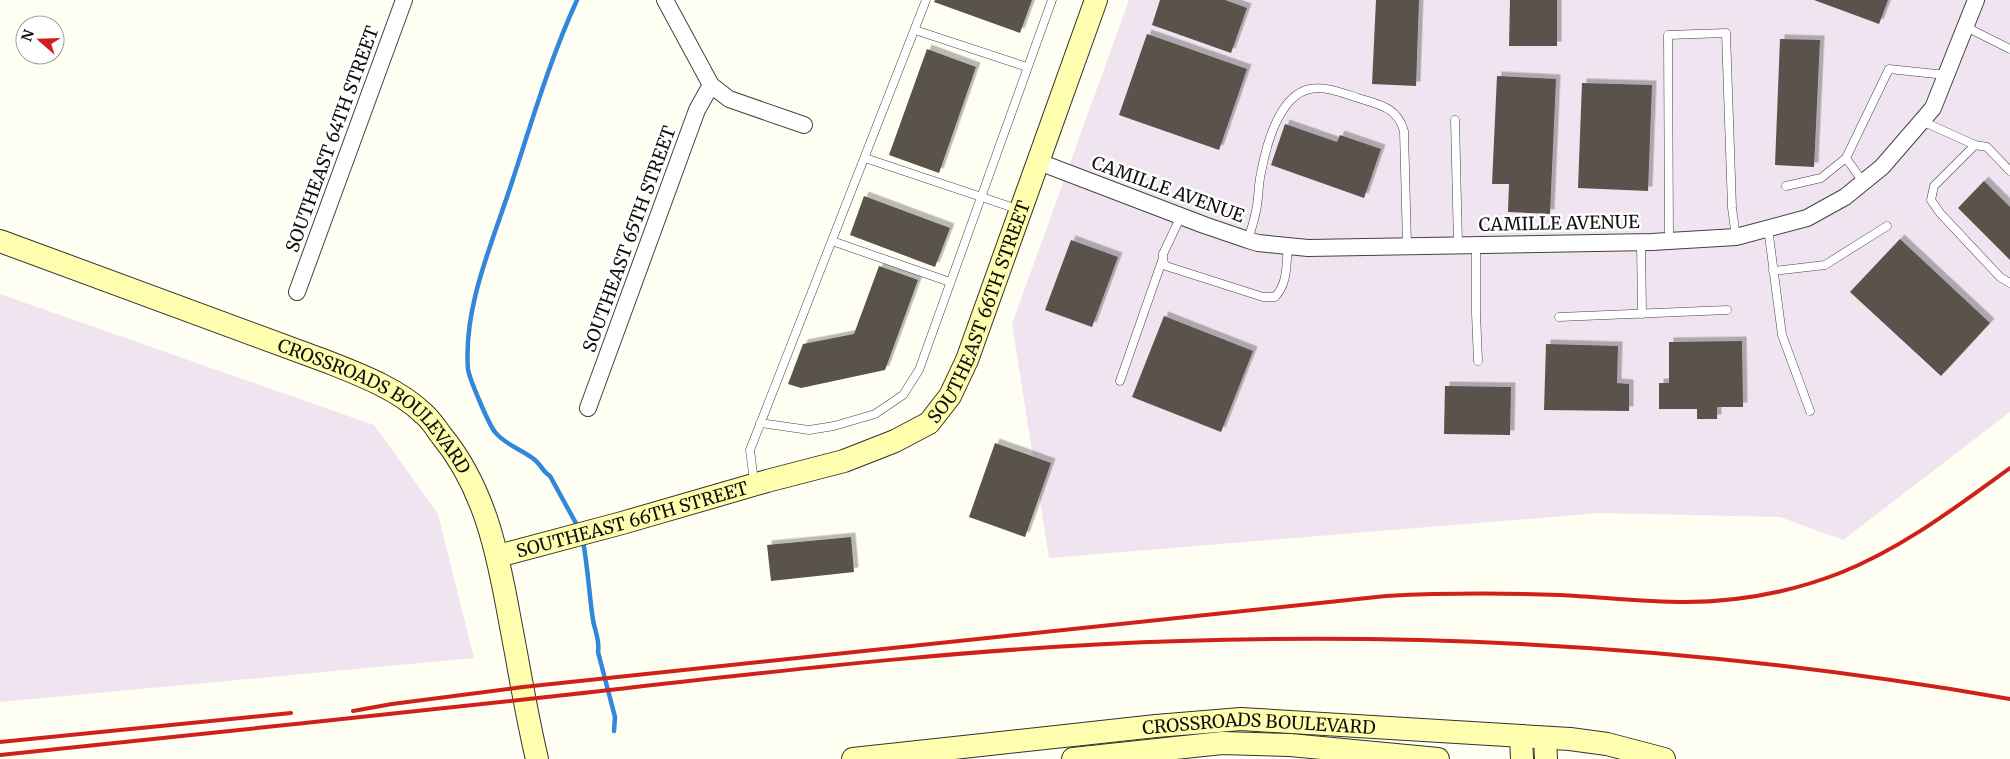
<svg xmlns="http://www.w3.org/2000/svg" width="2010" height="759" font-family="Merriweather,serif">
  <defs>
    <filter id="shadow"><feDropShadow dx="4.5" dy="-4.5" stdDeviation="0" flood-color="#0004"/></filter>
  </defs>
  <rect width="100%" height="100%" fill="#fffef3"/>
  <!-- industrial -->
  <path fill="#efe4ef" d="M1129,0H2010V412L1843,540L1780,517L1599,513L1049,558L1012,324Z
    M0,294L374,425L438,514L474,658L0,702Z"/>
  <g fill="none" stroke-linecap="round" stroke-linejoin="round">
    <!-- stream -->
    <path stroke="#3187da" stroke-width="4.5" d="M577,0C550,59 532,121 512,182C493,241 463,307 468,369C469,378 489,425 495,432C505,445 523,450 535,460C541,465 543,472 550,476L578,527
      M583,541C588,568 589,594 593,620C595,631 600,641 598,652L615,717L614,731"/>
  </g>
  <!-- building -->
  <path fill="#5a524b" filter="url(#shadow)" d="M935,0H1032L1020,33L934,2Z
    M1160,0H1225L1247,8L1231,53L1152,25Z
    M1376,0H1419L1416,86L1372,84Z
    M1510,0H1557V46H1509Z
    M1814,0H1888L1879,24Z
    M1147,34L1247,69L1219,150L1119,115Z
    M1780,39L1820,40L1814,167L1775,165Z
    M927,49L976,67L939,173L889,155Z
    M1497,76L1556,79L1550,214L1508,212L1509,184H1492Z
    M1582,83L1652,85L1648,191L1578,188Z
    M1285,124L1337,142L1340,135L1381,149L1364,198L1271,165Z
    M1984,181L2010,207V260L1958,208Z
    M864,196L950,228L935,267L850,235Z
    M1900,239L1990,323L1941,376L1850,292Z
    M1071,240L1118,257L1092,327L1045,310Z
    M879,266L918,280L885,370L801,388L788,384L803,344L854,334Z
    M1164,316L1253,351L1221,432L1132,397Z
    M1742,341L1743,407H1717V419H1697V409H1659V383H1669V342Z
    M1546,344L1618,346L1617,383L1629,384V411L1544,410Z
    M1445,386L1511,387L1510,435L1444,434Z
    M995,443L1051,463L1025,537L969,517Z
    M851,537L854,572L771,581L767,545Z"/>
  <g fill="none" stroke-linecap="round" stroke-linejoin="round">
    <defs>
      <path id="lane" d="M1966,27L2010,49
        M915,30L1027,67
        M1455,120L1458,244
        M1922,121L1975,145L1987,147L2010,171
        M1975,145L1934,186L1931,200L1940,213L2000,277L2010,283
        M865,158L1020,210
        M1846,158L1889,69L1946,75
        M1786,186L1821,178L1846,158L1863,182
        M1181,216L1163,254V262L1166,266L1263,297H1275C1288,283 1286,265 1288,246
        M1768,228L1782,335L1810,411
        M1248,240C1251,230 1254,221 1256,211C1259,198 1258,185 1261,173C1266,146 1279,95 1310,89C1326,86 1343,93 1358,98C1380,105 1397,107 1404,131L1407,245
        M832,241L950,282
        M1669,241L1668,35L1726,33L1732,208L1736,237
        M1641,242L1642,314
        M1476,244V313L1478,361
        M1773,271L1825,265L1887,226
        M1559,317L1727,310
        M1120,381L1163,258
        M760,423L809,430L834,426L875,414L903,395L919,370L1052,0
        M754,482L750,450L926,0"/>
      <path id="street" d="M665,0L711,85L729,99L804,125
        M1039,162L1204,225L1248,240L1258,243L1308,248L1652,242L1736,237L1807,218L1845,197L1882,167L1933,108L1976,0
        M297,292L404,0
        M588,408L697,110L711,85"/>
      <g id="secondary">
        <path id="s1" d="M0,241L328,362C361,375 398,389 424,414C431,420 436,428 441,435C485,488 498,554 510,621C519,667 526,713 537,759"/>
        <path id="s2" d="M498,556L622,523L767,481L844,461L895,441L929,423L950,396L967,360L1096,0"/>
        <path d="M1521,736L1522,759"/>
        <path d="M1545,738L1546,759"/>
        <path id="s3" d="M853,759L1156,726L1241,719L1570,739L1607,744L1664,759"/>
        <path d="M1073,759L1222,743L1290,745L1438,759"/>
      </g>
    </defs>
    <!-- lane casing -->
    <use href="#lane" stroke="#434343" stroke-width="9"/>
    <!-- street casing -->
    <use href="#street" stroke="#434343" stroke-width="18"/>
    <!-- secondary casing -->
    <use href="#secondary" stroke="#323232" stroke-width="24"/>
    <!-- lane -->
    <use href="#lane" stroke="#fff" stroke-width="8"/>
    <!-- street -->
    <use href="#street" stroke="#fff" stroke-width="16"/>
    <!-- secondary -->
    <use href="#secondary" stroke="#fffeae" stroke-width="22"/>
    <!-- rail -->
    <path stroke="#cf2119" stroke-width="4" d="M353,711L392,704L523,687L1386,596C1444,593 1502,593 1560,595C1601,597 1643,602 1685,602C1737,602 1791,592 1840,573C1903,548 1956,507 2010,468
      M0,742L291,713
      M0,755C188,735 377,716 565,695C770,672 975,647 1181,641C1459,632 1737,651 2010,699"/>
  </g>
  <g text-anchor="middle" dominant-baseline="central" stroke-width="5" stroke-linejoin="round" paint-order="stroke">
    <!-- street labels -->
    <g font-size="18" fill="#101010" stroke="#fff">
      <text transform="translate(332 139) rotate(-70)">SOUTHEAST 64TH STREET</text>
      <text transform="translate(1168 189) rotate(20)">CAMILLE AVENUE</text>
      <text transform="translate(1559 223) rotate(-1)">CAMILLE AVENUE</text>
      <text transform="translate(629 239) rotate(-70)">SOUTHEAST 65TH STREET</text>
      <text stroke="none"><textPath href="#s2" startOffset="575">SOUTHEAST 66TH STREET</textPath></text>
      <text stroke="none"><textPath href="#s1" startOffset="414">CROSSROADS BOULEVARD</textPath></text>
      <text stroke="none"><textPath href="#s2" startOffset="139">SOUTHEAST 66TH STREET</textPath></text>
      <text stroke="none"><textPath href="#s3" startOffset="408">CROSSROADS BOULEVARD</textPath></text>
    </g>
  </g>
  <!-- north arrow -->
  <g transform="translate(40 40) rotate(290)"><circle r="24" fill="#ffffff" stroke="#9f9f9f"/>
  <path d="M0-4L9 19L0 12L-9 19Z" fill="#cf2119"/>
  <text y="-8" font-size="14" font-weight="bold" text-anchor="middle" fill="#101010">N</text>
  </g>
</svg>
